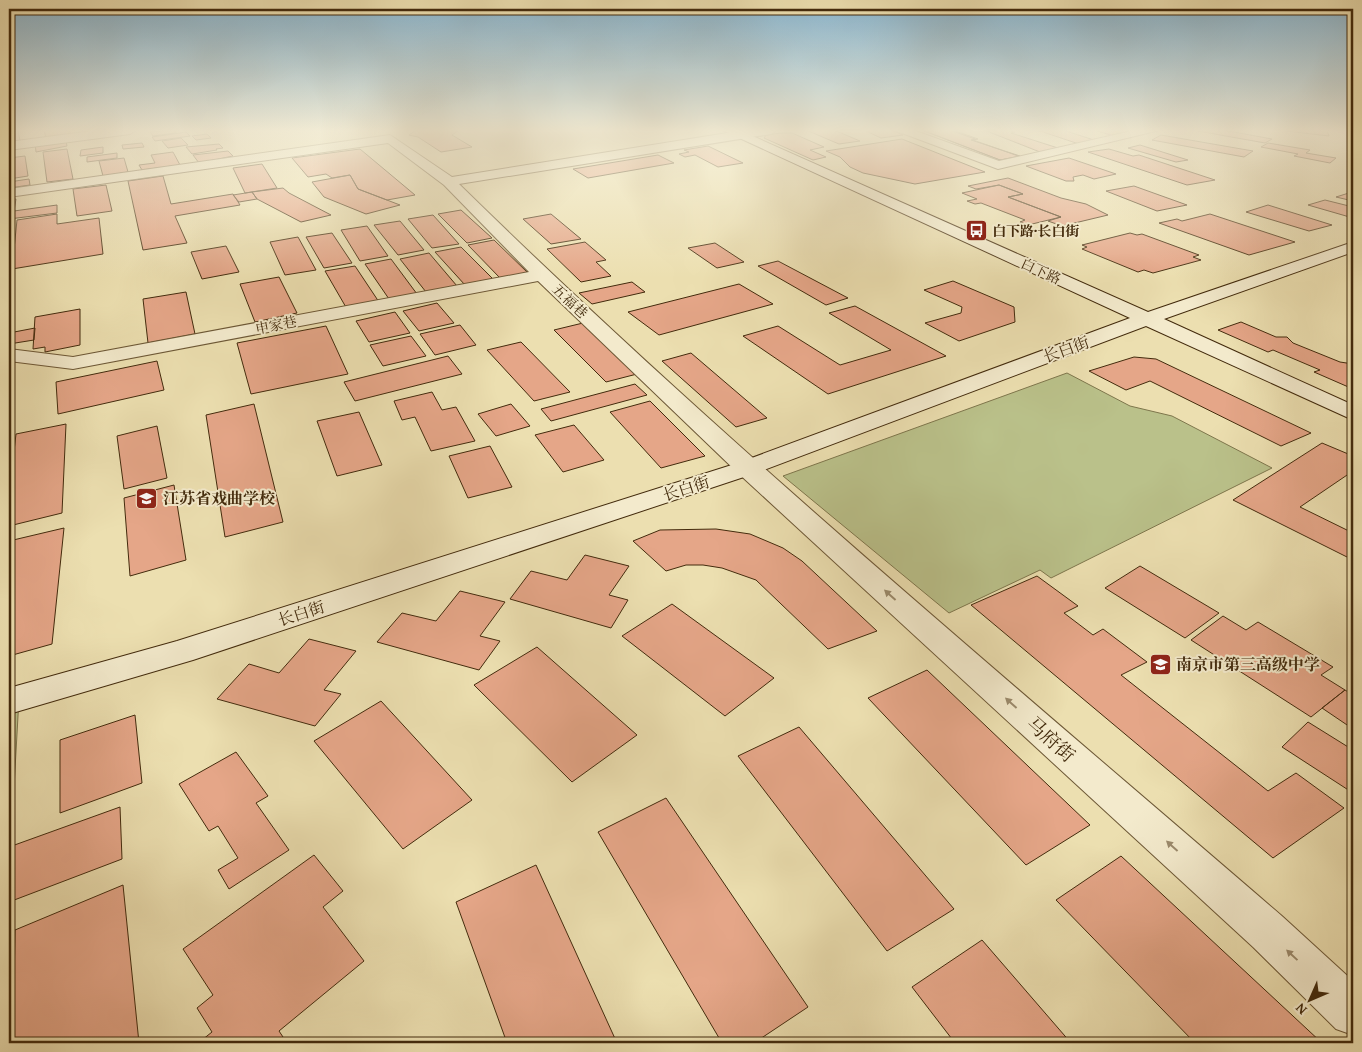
<svg xmlns="http://www.w3.org/2000/svg" width="1362" height="1052" font-family="'Gentium Book Plus','Noto Serif SC',serif">
  <rect width="100%" height="100%" fill="#ecdfb0"/>
  <filter id="stains"><feTurbulence type="fractalNoise" baseFrequency=".004" numOctaves="4"/><feColorMatrix values="0 0 0 0 .2 0 0 0 0 .09 0 0 0 0 .02 0 0 0 .5 -.17"/></filter>
  <radialGradient id="worn" r=".72"><stop offset=".6" stop-color="#630" stop-opacity="0"/><stop offset="1" stop-color="#630" stop-opacity=".3"/></radialGradient>
  <!-- green -->
  <path fill="#bac18a" stroke="#7e764c" d="M1067,373L1130,406L1172,416L1272,468L1051,578L1040,570L949,613L783,476Z
    M19,698L9,877V701Z"/>
  <!-- building -->
  <path fill="#e5a688" stroke="#432b0d" d="M9,130H18L20,141L9,143Z
    M44,130H69L71,134L46,138Z
    M174,130L176,133L153,136L150,132Z
    M416,130H459L452,135L472,147L441,152L418,137L409,135Z
    M806,130H834L860,141L839,144Z
    M864,130H892L903,135L881,138Z
    M950,130L975,139L971,140L1020,156L1000,160L924,131Z
    M953,130L978,139L973,140L1021,157L1000,160L925,131Z
    M984,130H1009L1015,132L1011,133L1058,148L1040,152Z
    M1037,130H1063L1097,141L1079,144Z
    M1094,130H1144L1114,136Z
    M1223,130L1272,139L1265,143L1198,131Z
    M1278,130H1327L1329,136Z
    M186,132L190,136L155,141L152,137Z
    M781,133H792L824,147L810,150L826,157L813,160L764,138L766,135Z
    M207,134L211,138L196,140L192,136Z
    M1161,135L1253,151L1244,157L1152,140Z
    M181,138L188,145L168,148L162,141Z
    M902,139L985,172L915,184L863,173L850,167L840,157L826,151Z
    M66,141L67,146L36,152L35,143Z
    M142,143L144,147L123,149L122,145Z
    M1268,143L1310,150L1306,153L1336,158L1330,163L1294,156L1298,154L1261,147Z
    M219,144L223,148L216,149L217,150L192,154L186,147Z
    M1140,145L1188,160L1176,162L1128,148Z
    M708,146L743,163L718,167L695,155L685,157L679,154L689,152L684,150Z
    M103,147V153L80,156L81,150Z
    M67,149L73,179L47,182L43,152Z
    M360,149L415,195L387,200L358,189L350,175L332,178L326,174L308,177L292,158Z
    M1109,149L1133,156L1139,155L1215,180L1187,185L1088,152Z
    M228,151L233,156L199,163L193,155Z
    M173,152L180,165L142,170L139,165L155,163L151,155Z
    M117,153V158L87,162V157Z
    M658,155L674,163L588,178L573,169Z
    M25,156L28,176L9,179V158Z
    M124,158L128,172L103,176L99,161Z
    M1069,158L1116,174L1094,179L1083,175L1073,177L1074,181H1066L1026,166Z
    M262,164L277,188L245,193L233,168Z
    M350,175L358,189L400,205L366,214L324,197L312,182Z
    M163,176L171,204L233,194L240,205L175,216L187,243L143,250L128,181Z
    M1008,178L1061,198L1086,204L1108,215L1062,226L1048,221L1061,217L1008,197L1023,194L999,185L976,189L968,186Z
    M29,179L30,185L9,188V182Z
    M106,185L112,211L77,216L73,189Z
    M999,185L1023,194L1008,197L1061,217L1028,225L1020,222L1025,220L981,203L975,204L967,201L977,199L962,193Z
    M1134,186L1187,205L1157,211L1106,191Z
    M283,188L289,193L331,215L301,222L257,199L252,192Z
    M252,192L257,199L239,202L233,195Z
    M1352,192L1353,201L1336,197Z
    M16,199L14,211L57,205V213L9,219V200Z
    M1325,200L1353,207V218L1308,205Z
    M1268,205L1332,225L1309,231L1246,212Z
    M461,210L492,238L467,243L438,214Z
    M57,214V224L99,218L103,254L12,269L17,220Z
    M551,214L581,239L551,244L523,219Z
    M1210,214L1295,242L1249,255L1159,223L1177,219L1182,221Z
    M433,215L459,244L432,248L408,219Z
    M400,221L424,250L398,255L374,225Z
    M367,226L388,256L360,261L341,230Z
    M332,233L352,263L324,268L306,237Z
    M1130,233L1137,235L1142,234L1199,255L1193,257L1201,260L1153,273L1144,270L1138,272L1082,249L1087,247L1082,245Z
    M298,237L316,270L285,275L270,242Z
    M494,240L528,273L500,278L468,245Z
    M585,242L606,260L596,262L611,276L581,282L547,249Z
    M715,243L744,262L717,268L688,248Z
    M226,246L239,272L202,279L191,252Z
    M461,247L493,279L465,285L435,252Z
    M429,253L457,286L426,292L400,259Z
    M391,259L417,294L389,299L365,264Z
    M778,261L848,298L826,305L758,266Z
    M355,266L379,302L347,309L325,271Z
    M279,277L297,313L255,322L240,284Z
    M953,281L1014,307L1015,322L959,341L925,323L961,313L962,307L924,290Z
    M632,282L645,292L592,304L579,293Z
    M739,284L773,304L659,335L628,312Z
    M186,292L195,334L148,343L143,299Z
    M437,303L454,323L419,331L403,311Z
    M855,306L946,356L828,394L743,336L778,326L840,365L891,350L829,313Z
    M80,309V345L45,352V347L33,349L35,317Z
    M395,312L410,333L369,342L356,321Z
    M1241,322L1276,337H1287L1293,343L1340,362L1353,364V389L1314,372L1320,370L1273,350L1268,352L1218,330Z
    M583,323L637,374L606,382L554,330Z
    M460,325L476,345L435,355L420,334Z
    M326,326L348,374L251,394L237,343Z
    M35,328L34,340L9,344V333Z
    M411,336L426,356L383,366L370,345Z
    M521,342L570,392L534,401L487,350Z
    M691,353L767,418L736,427L662,361Z
    M448,356L462,374L355,401L344,382Z
    M1134,357L1156,359L1311,433L1281,446L1150,381L1126,390L1089,371Z
    M157,361L164,390L58,414L56,382Z
    M635,384L647,395L551,421L541,409Z
    M432,392L442,410L456,407L475,441L431,451L415,417L402,420L394,401Z
    M650,401L705,456L661,468L610,412Z
    M254,404L283,522L225,537L206,415Z
    M511,404L530,426L496,436L478,414Z
    M359,412L382,465L337,476L317,421Z
    M66,424L62,513L9,526V495L16,434Z
    M574,425L604,460L563,472L535,435Z
    M157,426L167,478L124,489L117,436Z
    M1322,443L1353,456V471L1300,507L1353,533V560L1233,500Z
    M490,446L512,487L468,498L449,456Z
    M174,485L186,560L130,576L124,498Z
    M64,528L52,644L9,656V541Z
    M716,529L750,534L783,548L802,561L877,631L828,649L756,580L722,568L703,565H686L666,571L633,541L660,530Z
    M585,555L629,566L609,595L628,600L611,628L510,599L531,571L567,580Z
    M1140,566L1219,613L1185,638L1105,588Z
    M1037,576L1078,606L1064,613L1093,635L1103,629L1147,662L1121,675L1268,791L1296,773L1344,808L1273,858L971,605Z
    M460,591L505,602L480,636L500,641L479,670L377,642L402,613L436,621Z
    M672,604L774,678L725,716L622,636Z
    M1223,616L1246,630L1258,622L1333,667L1321,675L1345,690L1311,717L1191,640Z
    M309,639L356,651L324,690L341,694L315,726L217,699L249,664L279,673Z
    M537,647L637,735L572,782L474,685Z
    M927,670L1090,825L1026,865L868,698Z
    M1345,690L1353,695V729L1322,708Z
    M381,701L472,800L403,849L314,741Z
    M135,715L142,783L60,813V740Z
    M1308,722L1353,750V793L1282,747Z
    M799,727L954,909L887,951L738,756Z
    M236,752L268,796L256,803L289,850L229,889L218,870L238,858L218,826L209,831L179,784Z
    M666,798L808,1007L754,1043H722L598,832Z
    M120,807L122,859L9,902V847Z
    M314,855L343,891L323,907L364,961L279,1031L287,1043H204L202,1040L212,1032L197,1008L213,995L183,949Z
    M1121,856L1322,1043H1195L1056,900Z
    M536,865L617,1043H507L456,902Z
    M123,885L139,1043H13L15,930Z
    M982,940L1071,1043H955L912,987Z"/>
  <g fill="none" stroke-linecap="round" stroke-linejoin="round">
    <defs>
      <path id="street" d="M99,130H136L130,134L9,150V142Z
        M746,130H777L771,134L459,184C722,442 1005,677 1283,917L1353,981V1035L1336,1029L1253,947L738,473L538,281L73,369L9,361V349L73,357L529,272L444,185L388,143L9,197V189L390,135L452,177Z
        M894,130H913L999,161L1136,130H1160L998,169Z"/>
      <path id="secondary" d="M722,130H739L1148,312L1353,242V252L1164,319L1353,405V420L1146,326L756,473L193,660L9,714V688L177,641L738,463L1130,318Z"/>
    </defs>
    <!-- street casing -->
    <use href="#street" stroke="#6d5836" stroke-width="2"/>
    <!-- secondary casing -->
    <use href="#secondary" stroke="#432b0d" stroke-width="2"/>
    <!-- street -->
    <use href="#street" fill="#f3eacc" fill-rule="evenodd"/>
    <!-- secondary -->
    <use href="#secondary" fill="#f3eacc" fill-rule="evenodd"/>
  </g>
  <!-- one-way arrows -->
  <defs><path id="oneway-solid" d="M-6-.8H1V-3.2L6.5 0L1 3.2V.8H-6Z" transform="scale(1.25)"/></defs>
  <g fill="#9b8a6c">
    <use href="#oneway-solid" transform="translate(890 595) rotate(-138)"/>
    <use href="#oneway-solid" transform="translate(1011 703) rotate(-138)"/>
    <use href="#oneway-solid" transform="translate(1172 846) rotate(-138)"/>
    <use href="#oneway-solid" transform="translate(1292 955) rotate(-137)"/>
  </g>
  <!-- sky -->
  <linearGradient id="sky" x2="0" y2="1"><stop stop-color="#89b7d2"/><stop offset="0.47" stop-color="#f6f1db"/><stop offset="1" stop-color="#f6f1db" stop-opacity="0"/></linearGradient>
  <rect width="1362" height="278" fill="url(#sky)"/>
  <!-- icons -->
  <defs>
    <symbol id="bus-square" viewBox="-11 -11 22 22"><rect x="-9" y="-9" width="18" height="18" rx="4" fill="#8f2418" stroke="#f3eacc"/><path d="M-5-6H5V4H4V6H2V4H-2V6H-4V4H-5ZM-3.5-4V0h7V-4ZM-3.5 1.2v1.5H-2V1.2ZM2 1.2v1.5H3.5V1.2Z" fill="#fff"/></symbol>
    <symbol id="university-square" viewBox="-11 -11 22 22"><rect x="-9" y="-9" width="18" height="18" rx="4" fill="#8f2418" stroke="#f3eacc"/><path d="M0-5L7-2L0 1L-7-2ZM-4 1L0 2.5L4 1V4Q0 6-4 4Z" fill="#fff"/></symbol>
    <symbol id="school-square" viewBox="-11 -11 22 22"><rect x="-9" y="-9" width="18" height="18" rx="4" fill="#8f2418" stroke="#f3eacc"/><path d="M0-5L7-2L0 1L-7-2ZM-4 1L0 2.5L4 1V4Q0 6-4 4Z" fill="#fff"/></symbol>
  </defs>
  <g fill-rule="evenodd">
    <use href="#bus-square" x="964" y="218" width="25" height="25"/>
    <use href="#university-square" x="134" y="486" width="25" height="25"/>
    <use href="#school-square" x="1148" y="652" width="25" height="25"/>
  </g>
  <g text-anchor="middle" dominant-baseline="central" stroke-width="4" stroke-linejoin="round" paint-order="stroke">
    <!-- far-poi labels -->
    <g font-size="14" font-weight="bold" fill="#432b0d" stroke="#f3eacc" text-anchor="start">
      <text x="992" y="231">白下路·长白街</text>
    </g>
    <!-- far-street labels -->
    <g font-size="14" fill="#432b0d" stroke="#f3eacc">
      <text transform="translate(1041 271) rotate(25)">白下路</text>
      <text transform="translate(570 301) rotate(43)">五福巷</text>
      <text transform="translate(276 325) rotate(-11)">申家巷</text>
    </g>
    <!-- street labels -->
    <g font-size="16" fill="#432b0d" stroke="#f3eacc">
      <text transform="translate(1066 349) rotate(-20)">长白街</text>
      <text transform="translate(686 488) rotate(-18)">长白街</text>
      <text transform="translate(301 613) rotate(-18)">长白街</text>
    </g>
    <!-- poi labels -->
    <g font-size="16" font-weight="bold" fill="#432b0d" stroke="#f3eacc" text-anchor="start">
      <text x="163" y="498">江苏省戏曲学校</text>
      <text x="1176" y="664">南京市第三高级中学</text>
    </g>
    <!-- near-street labels -->
    <g font-size="19" fill="#432b0d" stroke="#f3eacc">
      <text transform="translate(1051 739) rotate(42)">马府街</text>
    </g>
  </g>
  <!-- margin -->
  <rect width="1362" height="1052" fill="none" stroke="#ecdfb0" stroke-width="30"/>
  <rect x="10" y="10" width="1342" height="1032" fill="none" stroke="#432b0d" stroke-width="2.5"/>
  <rect x="15" y="15" width="1332" height="1022" fill="none" stroke="#432b0d"/>
  <!-- north arrow -->
  <g transform="translate(1310 1000) rotate(225)" stroke="#f3eacc" stroke-width="4" paint-order="stroke">
  <path d="M0-4L9 19L0 12L-9 19Z" fill="#432b0d"/>
  <text y="-8" font-size="14" font-weight="bold" text-anchor="middle" fill="#432b0d">N</text>
  </g>
  <rect width="100%" height="100%" filter="url(#stains)"/>
  <rect width="100%" height="100%" fill="url(#worn)"/>
</svg>
